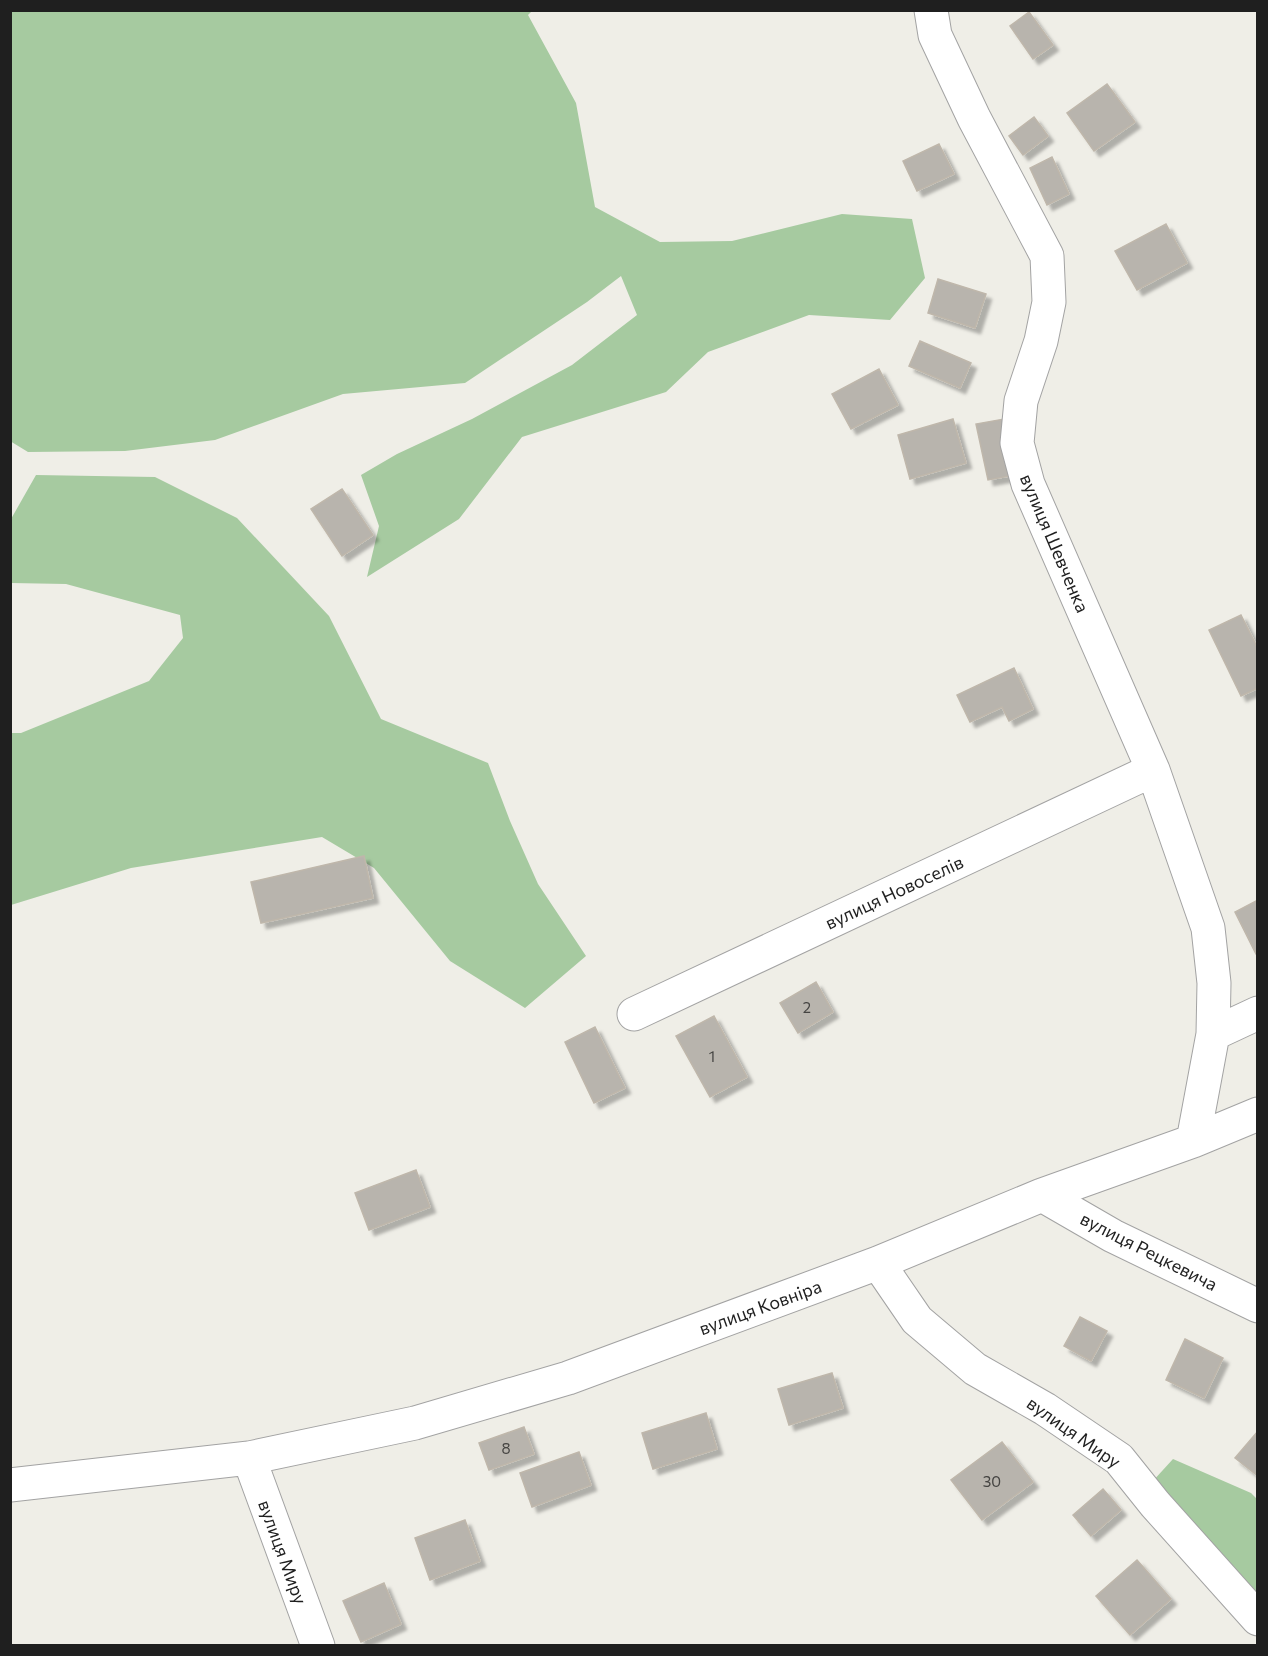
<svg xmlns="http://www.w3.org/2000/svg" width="1268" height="1656" font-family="Commissioner,sans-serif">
  <defs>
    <filter id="shadow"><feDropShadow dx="5.5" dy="5.5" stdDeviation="1.5" flood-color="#0004"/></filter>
  </defs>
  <rect width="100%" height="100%" fill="#efeee7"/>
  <!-- forest -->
  <path fill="#a6caa0" d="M10,11H532L528,15L576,103L595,207L660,242L732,241L842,214L912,219L925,278L890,320L809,315L708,352L666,392L522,437L459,519L367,577L379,526L361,475L397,454L472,419L572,365L637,315L621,276L587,302L465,383L343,394L215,440L125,451L28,452L10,441Z
    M36,475L155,477L237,518L329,616L381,719L488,763L510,821L538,884L586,956L525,1008L450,961L374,868L322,837L131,868L11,905L10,733H21L149,681L183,638L180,615L66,584L11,583V519Z
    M1173,1459L1251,1493L1257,1499V1607L1152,1482Z"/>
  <!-- building -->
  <path fill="#b8b4ad" stroke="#bfb7ab" stroke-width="1.5" filter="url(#shadow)" d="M1029,12L1053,45L1033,59L1010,26Z
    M1107,84L1135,122L1094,151L1067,113Z
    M1034,117L1048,136L1023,155L1009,136Z
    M939,144L954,174L917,191L903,161Z
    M1052,157L1069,194L1047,205L1030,168Z
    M1166,224L1187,263L1137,290L1115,251Z
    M938,279L986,294L975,328L928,313Z
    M920,341L971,363L960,388L909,366Z
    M879,369L898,405L851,429L832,394Z
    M953,419L966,463L910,479L898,435Z
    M1004,419L1015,475L988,480L976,424Z
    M342,489L373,535L342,556L311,509Z
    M1241,615L1258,649V688L1241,696L1209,630Z
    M1014,668L1033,709L1009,721L1002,707L970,722L957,695Z
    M364,856L373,898L261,923L251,882Z
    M1258,900V954H1256L1235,912Z
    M816,982L833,1012L798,1033L780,1003Z
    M714,1016L747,1077L710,1097L676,1036Z
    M595,1027L625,1088L594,1103L565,1042Z
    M416,1170L430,1207L369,1230L355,1193Z
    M1080,1317L1107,1331L1091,1361L1064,1346Z
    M1185,1339L1223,1358L1204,1398L1166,1380Z
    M832,1373L843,1408L789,1425L778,1389Z
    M706,1413L717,1449L653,1469L642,1433Z
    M524,1427L534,1454L489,1470L479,1443Z
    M1258,1431V1476L1235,1458Z
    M1002,1442L1033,1482L982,1520L951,1480Z
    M579,1452L591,1485L532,1507L520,1473Z
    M1103,1489L1121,1510L1091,1536L1073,1515Z
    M465,1520L480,1561L430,1580L415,1538Z
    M1137,1560L1171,1599L1130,1635L1096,1596Z
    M384,1583L401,1624L361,1642L343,1601Z"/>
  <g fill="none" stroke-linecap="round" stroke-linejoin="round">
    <defs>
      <path id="minor" d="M931,10L935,35L974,118L1047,256L1049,302L1041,341L1021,401L1017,443L1028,484L1153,770L1208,928L1214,983L1213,1034L1193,1141
        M634,1014L1153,770
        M1213,1034L1258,1013
        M1042,1195L1113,1236L1258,1306
        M878,1263L917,1320L975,1369L1045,1409L1119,1459L1155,1504L1258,1619
        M249,1458L318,1646
        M10,1485L249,1458L415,1423L568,1378L878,1263L1042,1195L1193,1141L1258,1114"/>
    </defs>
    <!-- minor casing -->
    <use href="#minor" stroke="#a3a3a3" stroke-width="35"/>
    <!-- minor -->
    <use href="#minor" stroke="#fff" stroke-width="33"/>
  </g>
  <g text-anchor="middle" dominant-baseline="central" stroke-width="4.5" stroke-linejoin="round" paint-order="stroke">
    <!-- number labels -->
    <g font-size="15" fill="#454442">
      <text x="807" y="1007">2</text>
      <text x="712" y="1056">1</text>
      <text x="506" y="1448">8</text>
      <text x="992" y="1481">30</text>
    </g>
    <!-- street labels -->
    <g font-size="18" fill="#1f1f1f" stroke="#fff">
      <text transform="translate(1055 543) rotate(67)">вулиця Шевченка</text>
      <text transform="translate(894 892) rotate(-25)">вулиця Новоселів</text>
      <text transform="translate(1149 1251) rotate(27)">вулиця Рецкевича</text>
      <text transform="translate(760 1307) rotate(-20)">вулиця Ковніра</text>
      <text transform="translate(1074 1432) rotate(35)">вулиця Миру</text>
      <text transform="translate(283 1552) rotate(70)">вулиця Миру</text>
    </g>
  </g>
  <!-- border -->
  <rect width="1268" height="1656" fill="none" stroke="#1f1f1f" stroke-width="24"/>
</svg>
